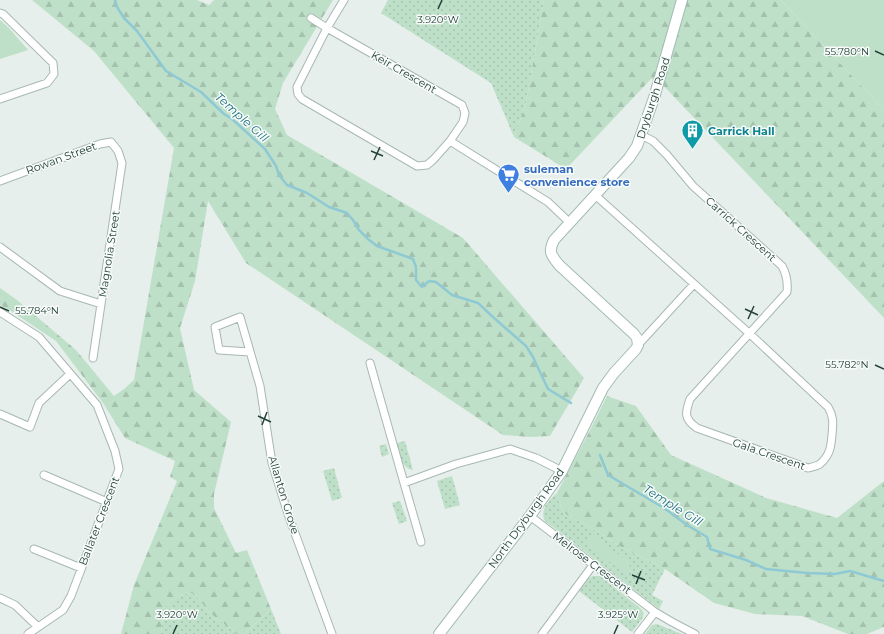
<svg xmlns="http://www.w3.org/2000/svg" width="884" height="634" font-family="Montserrat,sans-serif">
  <defs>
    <pattern id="grass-dots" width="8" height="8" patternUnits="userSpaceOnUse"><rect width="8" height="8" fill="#bfe0c8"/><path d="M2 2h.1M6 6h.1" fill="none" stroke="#a4c1ad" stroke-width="1.8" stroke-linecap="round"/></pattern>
    <pattern id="forest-firs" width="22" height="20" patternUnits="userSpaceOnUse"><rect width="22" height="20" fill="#bfe0c8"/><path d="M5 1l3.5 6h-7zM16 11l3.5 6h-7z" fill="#a4c1ad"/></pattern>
  </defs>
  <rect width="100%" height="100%" fill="#e6efeb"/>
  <!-- grass -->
  <path fill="url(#grass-dots)" d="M388,0H544L526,103L514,137L491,83L381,13Z
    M405,441L413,470C400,468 400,453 397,443Z
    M386,444L389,454L382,457L379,446Z
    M334,468L342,498L332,501L323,471Z
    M452,476L460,505L445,509L437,481Z
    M557,493L562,509L567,515L583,523L623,548L665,569L652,595L663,601L659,609L545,521C539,510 549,500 557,493Z
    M400,501L407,521L399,524L392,503Z
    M593,576H600L640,608L644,613L642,619L632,632L579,591L589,578Z
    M194,593L210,613L237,634H161L162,610L178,595Z
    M271,609L281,634H244Z
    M657,624L682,634H645L652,625Z"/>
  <!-- forest -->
  <path fill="url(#forest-firs)" d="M32,0H197L209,5L214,0H333L283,83L275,109L287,135L463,238L584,378L550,436L530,437L503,435L246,263L208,201L195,281L180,328L194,390L231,422L214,494V508L236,553L247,550L271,609L244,634H237L210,613L194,593L178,595L162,610L161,634H121L134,585L177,481L170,477L175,461L125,438L103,403L56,341L8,309L0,305V288L17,300L76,350L114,396L124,389L134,380L174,148L94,51Z
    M544,0H781L884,110V318L659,81L651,79L566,169L514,137L526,103Z
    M607,396L636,406L671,455L766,498L837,518L884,481V627L867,634H848L802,616L755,614L714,603L665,569L623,548L583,523L567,515L562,509L557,493L587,436Z"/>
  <!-- park -->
  <path fill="#bfe0c8" d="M781,0H884V110Z
    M0,20L9,28L28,50L0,59Z
    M592,534L631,564L625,574L586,543Z"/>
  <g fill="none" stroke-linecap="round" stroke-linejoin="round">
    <!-- stream -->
    <path stroke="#8ec9d4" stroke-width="2.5" d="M115,0L117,7L124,18L137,31L166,71L201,92L224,114L232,119L265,149L276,166L279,175L287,185L307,193L329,207L347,213L353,220L359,230L368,239L377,246L413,259L416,267V280L422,287L429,281L436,282L452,295L478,303L494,318L526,346L533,357L548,389L571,403
      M600,455L608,475L664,508L687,525L707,537L710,549L746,560L766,569L807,573L835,574L850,571L884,581"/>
    <defs>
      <path id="street" d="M344,0L327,28L297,87L298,94L302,99L417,166L427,165L433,160L450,141L548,202L570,223
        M0,13L3,14L53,63L54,74L47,83L0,99
        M311,18L327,28L462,105L465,113L463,122L450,141
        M0,181L100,144L111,142L118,151L122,163L93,358
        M595,195L750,334L828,407C834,417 833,423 832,435C831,447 830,455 820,464C817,466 812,467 808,468L697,428C684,419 685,413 690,399L787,292C788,282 787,275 782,266L693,186L667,155L653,141L641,135
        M0,247L60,291L101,304
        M0,312L39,337L97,405L115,451L119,469L71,596L63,610L28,634
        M638,345L694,284
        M250,352L219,350L215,327L240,317L260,386L272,463L289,517L332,634
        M370,363L404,483L456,464L510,449L536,458L562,471
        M0,414L30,427L39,403L70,374
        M44,475L107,502
        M404,483L421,542
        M530,516L655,612L672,622L695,634
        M34,549L81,568
        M0,598L15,605L38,627
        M542,634L593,565
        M638,634L655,612"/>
      <path id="secondary" d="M439,634L530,516L562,471L603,388L614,373L636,349L638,345L637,338L634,334L559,265C551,255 548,252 554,240L629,158L637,146L654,98L682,0"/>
    </defs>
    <!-- street casing -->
    <use href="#street" stroke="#a8b8b2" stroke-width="9"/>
    <!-- secondary casing -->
    <use href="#secondary" stroke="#a4bbb3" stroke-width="12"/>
    <!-- street -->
    <use href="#street" stroke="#fff" stroke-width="7"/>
    <!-- secondary -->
    <use href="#secondary" stroke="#fff" stroke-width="10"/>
  </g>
  <!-- ticks -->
  <path fill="none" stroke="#24423a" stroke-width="1.5" d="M438,9L442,0M875,51L884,55M371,151L383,156M374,160L380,147M0,307L9,311M745,309L758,315M748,319L754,306M875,365L884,369M258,416L271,422M262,425L267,412M632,575L645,580M636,584L641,571M173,634L177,625M614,634L618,625"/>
  <!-- icons -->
  <defs>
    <symbol id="building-pin" viewBox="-11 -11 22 30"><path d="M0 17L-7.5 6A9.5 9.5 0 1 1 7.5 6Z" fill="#0f9aa8" stroke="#f7fbf9"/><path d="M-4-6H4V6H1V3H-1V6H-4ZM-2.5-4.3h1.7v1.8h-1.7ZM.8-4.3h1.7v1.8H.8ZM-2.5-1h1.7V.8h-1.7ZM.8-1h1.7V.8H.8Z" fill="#fff"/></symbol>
    <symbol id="supermarket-pin" viewBox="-11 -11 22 30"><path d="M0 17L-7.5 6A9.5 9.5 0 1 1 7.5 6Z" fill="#3f7fe0" stroke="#f7fbf9"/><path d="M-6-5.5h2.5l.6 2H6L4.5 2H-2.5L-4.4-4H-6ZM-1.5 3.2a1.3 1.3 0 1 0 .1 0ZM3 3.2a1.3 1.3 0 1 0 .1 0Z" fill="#fff"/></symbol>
  </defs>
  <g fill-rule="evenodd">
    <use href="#building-pin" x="680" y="118" width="25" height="34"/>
    <use href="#supermarket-pin" x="496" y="162" width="25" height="34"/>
  </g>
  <g text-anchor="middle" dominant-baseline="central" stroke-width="3" stroke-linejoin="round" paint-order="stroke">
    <!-- street labels -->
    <g font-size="11" fill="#24423a" stroke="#f7fbf9">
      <text transform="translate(404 72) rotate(30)">Keir Crescent</text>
      <text transform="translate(653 98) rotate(-72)">Dryburgh Road</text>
      <text transform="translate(61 158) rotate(-20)">Rowan Street</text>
      <text transform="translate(741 229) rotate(42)">Carrick Crescent</text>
      <text transform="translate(109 254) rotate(-81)">Magnolia Street</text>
      <text transform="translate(769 454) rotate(19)">Gala Crescent</text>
      <text transform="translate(284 495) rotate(73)">Allanton Grove</text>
      <text transform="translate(526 518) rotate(-54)">North Dryburgh Road</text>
      <text transform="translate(99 521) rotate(-69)">Ballater Crescent</text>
      <text transform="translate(592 563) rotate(37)">Melrose Crescent</text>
    </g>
    <!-- culture labels -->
    <g font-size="11" font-weight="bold" fill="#0d838f" stroke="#f7fbf9" text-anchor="start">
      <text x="708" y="131">Carrick Hall</text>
    </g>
    <!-- shop labels -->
    <g font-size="11" font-weight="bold" fill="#366cbe" stroke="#f7fbf9" text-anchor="start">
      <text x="524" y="169">suleman<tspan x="524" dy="13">convenience store</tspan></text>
    </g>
    <!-- water labels -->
    <g font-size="12" font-style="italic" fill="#1c6f80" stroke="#f7fbf9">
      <text transform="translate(242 117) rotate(42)">Temple Gill</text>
      <text transform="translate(673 505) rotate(32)">Temple Gill</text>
    </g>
  </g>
  <g font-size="10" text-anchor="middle" fill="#24423a" stroke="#f7fbf9" stroke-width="3" stroke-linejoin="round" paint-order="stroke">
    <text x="438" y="23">3.920°W</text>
    <text x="847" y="55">55.780°N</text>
    <text x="37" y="314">55.784°N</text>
    <text x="847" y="368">55.782°N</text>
    <text x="177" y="618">3.920°W</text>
    <text x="618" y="618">3.925°W</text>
  </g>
</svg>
